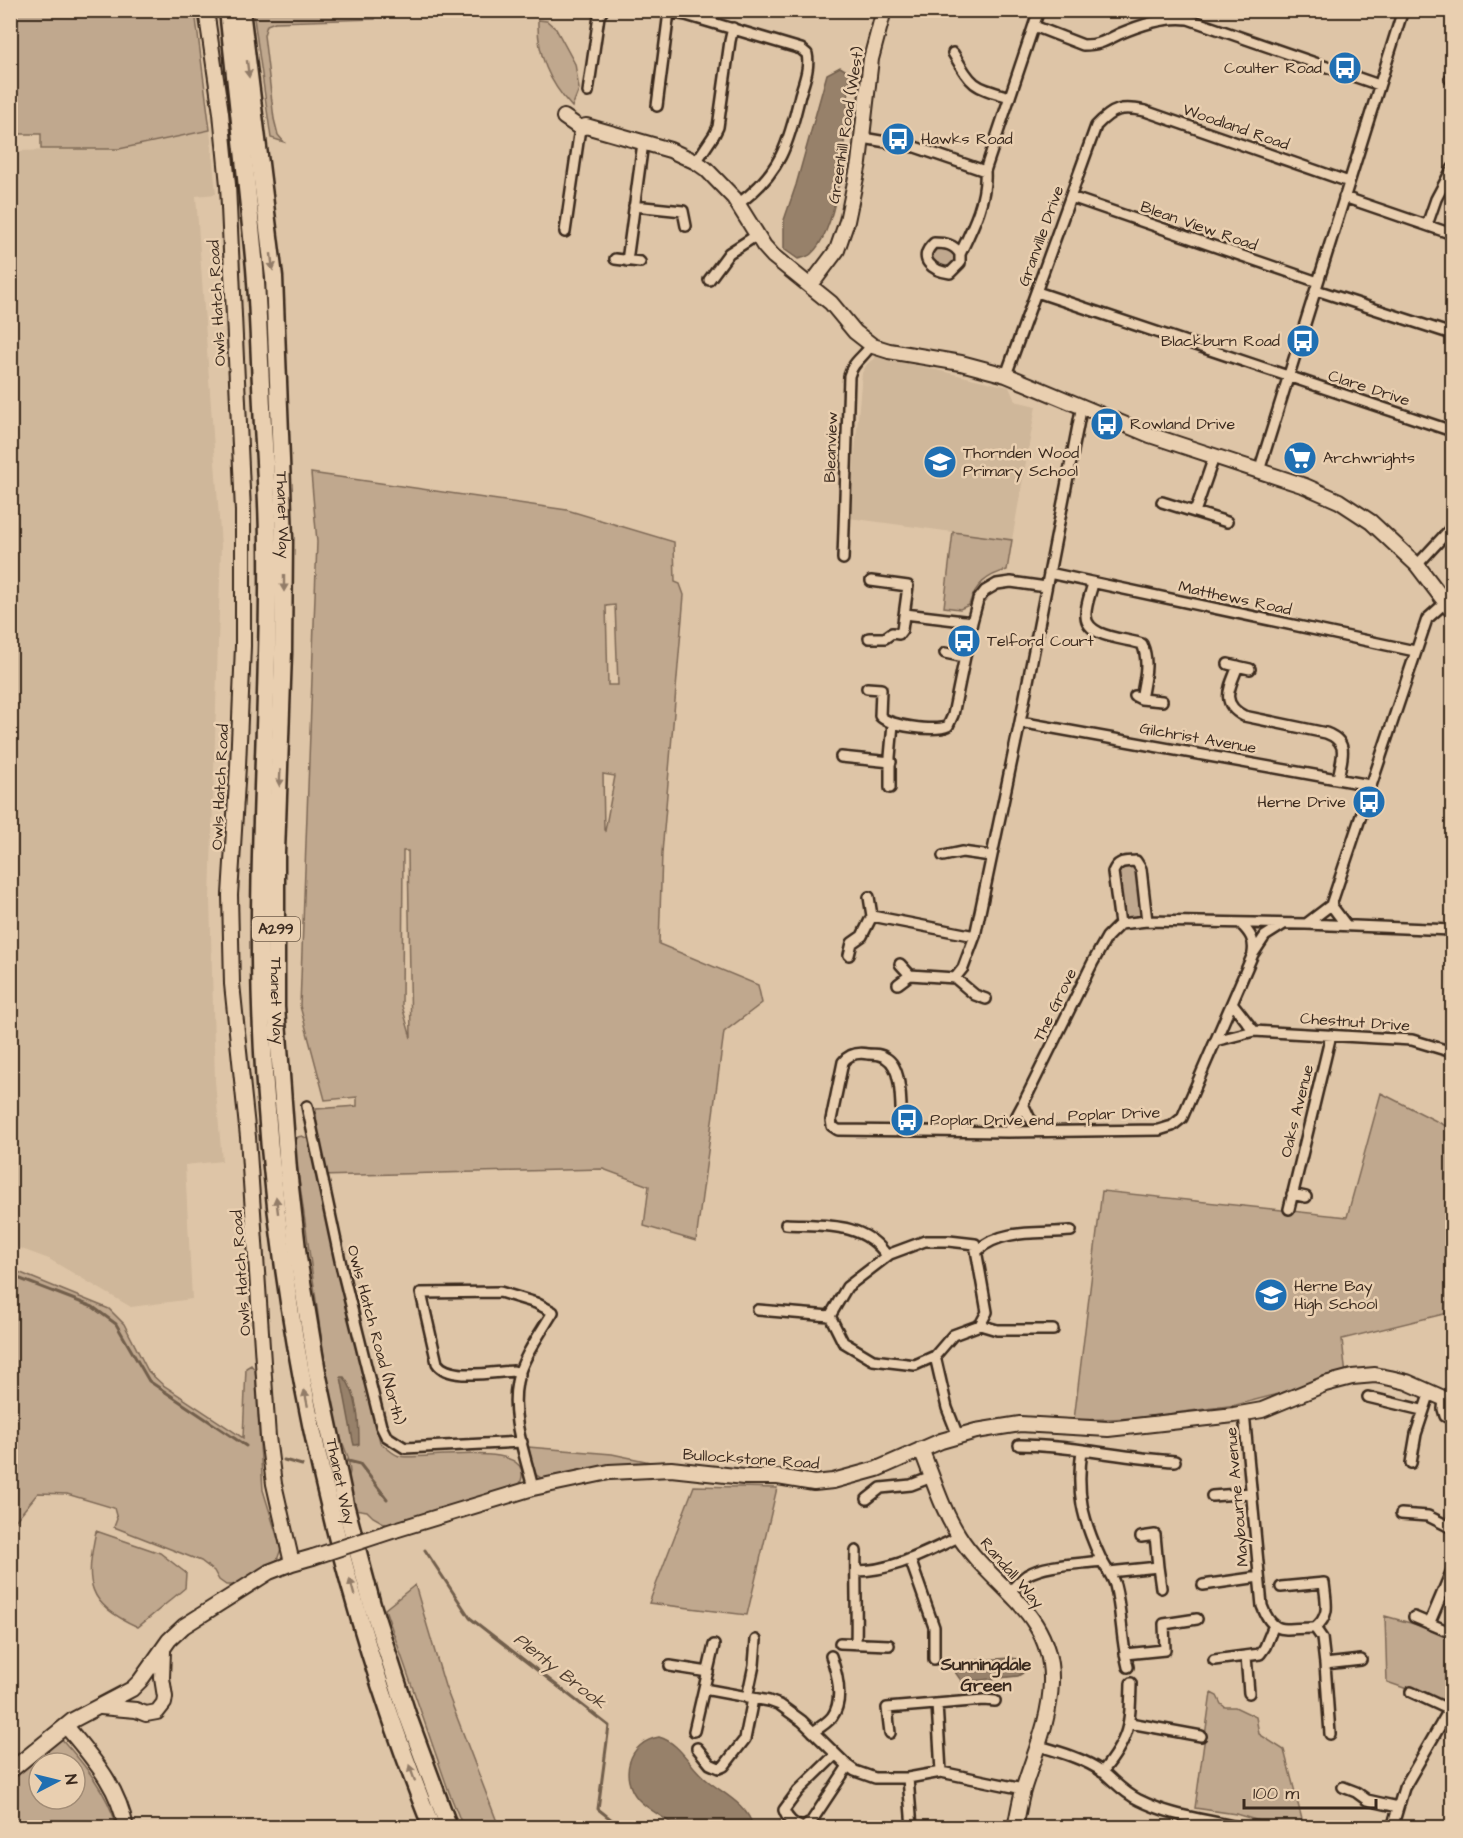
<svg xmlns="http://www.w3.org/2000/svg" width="1463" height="1838" font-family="'Architects Daughter',sans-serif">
  <rect width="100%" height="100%" fill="#dec5a7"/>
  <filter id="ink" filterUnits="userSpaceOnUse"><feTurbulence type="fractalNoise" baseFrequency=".0167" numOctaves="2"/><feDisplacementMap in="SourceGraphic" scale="12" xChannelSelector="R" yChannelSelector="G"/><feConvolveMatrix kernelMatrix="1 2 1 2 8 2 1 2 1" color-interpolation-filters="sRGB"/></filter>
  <g filter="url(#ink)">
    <!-- built -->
    <path fill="#cfb79a" d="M210,130L216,194L196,196L221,546L210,899L215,1081L222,1161L185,1165L192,1299L131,1307L49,1259L11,1245V151L119,149Z
      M877,356L1009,387L1015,401L1036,406L1012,540L849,518L862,373L867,364Z"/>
    <!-- green -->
    <path fill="#c0a88e" stroke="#7e6956" stroke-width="1.5" fill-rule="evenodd" d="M10,11H195L210,130L119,149H41V134H11Z
      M253,11H376L375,19L275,22L267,25L264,35L274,119L278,135L284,142L271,138Z
      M538,20L547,21L556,29L575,64L579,89L572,107C549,82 537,55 538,20Z
      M934,243L960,254L950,273L929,265L928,248Z
      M311,473L567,510L674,542L675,582L680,584L684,595L662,853L659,944L758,985L762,1003L724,1032L696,1241L644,1226L649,1186L603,1169L319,1176L316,1109L357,1106V1097L325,1100L300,1006L317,542ZM615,605L618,685H608L606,606ZM603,774L615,776L605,831L604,830ZM403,851H408L411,1038L402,1006Z
      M953,532L1012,540L1007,570C987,575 975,585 969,605L960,609L944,607Z
      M1136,861L1147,921L1120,924L1116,865Z
      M1381,1093L1452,1129V1223L1447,1228L1452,1254V1312L1342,1339L1346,1376L1236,1405L1137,1418L1074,1420L1102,1191L1347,1217Z
      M302,1136L310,1140L312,1148C330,1247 360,1343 380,1442C386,1447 392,1454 399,1456C415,1462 547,1434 518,1488L389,1526L373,1517L367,1511L355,1509L352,1503L348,1479L350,1472L348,1457L335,1423L328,1386L294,1143L298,1137Z
      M11,1269L109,1309L124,1324L148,1371L163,1385L243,1438L246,1368L251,1365L255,1370L263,1490L281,1549L277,1560L262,1571L233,1585H226L219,1580L214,1571L201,1561L114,1527L117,1519L114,1508L67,1494L38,1493L11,1526Z
      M528,1447L612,1454L655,1463L546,1481L536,1475Z
      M694,1486L777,1488L747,1615L649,1603Z
      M96,1531L160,1553L186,1573L185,1588L138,1627C86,1603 85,1584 96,1531Z
      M415,1585L445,1686L499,1827H463L449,1792L385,1609Z
      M1385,1616L1425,1627L1452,1638V1723L1451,1719L1452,1713L1407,1689L1387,1682Z
      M1211,1693L1217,1696L1221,1704L1225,1707H1235L1256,1717L1259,1734L1284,1750L1304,1827H1279L1236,1814L1195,1808Z
      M59,1736C84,1764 107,1791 117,1827L11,1828V1773ZM39,1763H75V1799H39Z"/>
    <!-- water -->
    <path fill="#97816b" stroke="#725e4c" stroke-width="1.5" d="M840,67L850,73V78C845,122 843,225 811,254C808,257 802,258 798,259L784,249V220L796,185L827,74Z
      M341,1377H344C358,1395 359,1422 359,1444L357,1445H354L353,1441Z
      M1011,1658L1019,1659L1024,1665L1023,1673L1018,1676L962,1682L955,1672V1666L965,1661Z
      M659,1737C681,1743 690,1768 708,1781C724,1794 748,1805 753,1827H676C665,1817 649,1811 638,1799C619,1777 628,1742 659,1737Z"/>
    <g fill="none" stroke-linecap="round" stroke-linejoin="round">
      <!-- stream -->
      <path stroke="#725e4c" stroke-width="3" d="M10,1275L93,1307L116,1324L149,1381L246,1446
        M284,1460L302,1465
        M348,1461L360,1464L387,1499
        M425,1550L470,1618L609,1726L598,1809L622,1828"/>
      <defs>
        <path id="street" d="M655,10L686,15L801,49L807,54C810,67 804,82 800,95C789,143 780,174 738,204
          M1034,26L1083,45C1100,45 1105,41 1119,34C1140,25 1166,16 1188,19L1379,85
          M953,53C973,87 972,86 1010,97
          M1450,79L1452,78
          M588,92L599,16L603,10
          M657,106L669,12
          M863,138L915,147L985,171
          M696,162L714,135L718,127L730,41L733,28
          M1071,197L1318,282
          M1344,197L1452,234
          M634,206L683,211L686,226
          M1427,225L1436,199L1452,169
          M565,232L580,128
          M960,254C954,244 945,243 934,243C916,259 933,271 950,273L960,263V254C972,229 987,200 985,171L1039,10
          M615,259L640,262
          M627,261L643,143
          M709,280L729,253L757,235
          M1316,290L1452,334
          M1037,292L1452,431
          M1006,375L1096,126C1113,108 1122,106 1145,111L1349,182
          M1259,471L1403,10
          M1162,502L1227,522
          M1195,512L1214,457
          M843,559L849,376C853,361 864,357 871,345
          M1417,565L1452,527
          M1049,573L1415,651
          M1093,583C1091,593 1085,606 1086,616C1087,638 1126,638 1142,644C1150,662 1144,681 1141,699
          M905,614L972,622
          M869,638H885L892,633L899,634L902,630L908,586L871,581
          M945,653L964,657
          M1228,664L1250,669
          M1238,666C1230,687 1219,703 1244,716L1326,733C1350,742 1342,757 1338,778
          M867,688L881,689L880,716C889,726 935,732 948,726L953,715L972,622L978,600L985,591L997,584L1011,582L1046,587
          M1135,696L1141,699L1162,701
          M1020,722L1370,785
          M841,757L891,762
          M890,788V757L893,724
          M943,856L962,852L991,856
          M869,897L872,916
          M1331,905L1346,925
          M1120,924L1113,872C1118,860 1125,862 1136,861L1141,869L1147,921
          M1241,924C1250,933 1255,940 1253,953
          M1306,924L1331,905L1427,619L1446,602
          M849,955L852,943L862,936L872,916L975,936
          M900,964L910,975
          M955,978L963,968L975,936L1020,722L1082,405
          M898,984L910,975L955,978L975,995L986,999
          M1233,1004L1254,1031
          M1215,1041L1254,1031L1412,1040L1452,1052
          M1023,1104L1029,1117L1040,1131
          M307,1106L341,1265L381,1426L386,1436L405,1448L522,1442
          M902,1129C900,1111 904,1068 886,1058C881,1054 874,1054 868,1054C858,1052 849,1054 843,1062L831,1120L832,1126L838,1130L1008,1132L1159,1130L1172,1126L1182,1118L1253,954L1265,936L1284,924
          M1008,1132L1023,1104L1093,962L1107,937L1120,924L1147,921L1306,924L1452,930
          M1292,1194L1306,1197
          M1289,1209L1331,1035
          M786,1224C823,1226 864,1221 887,1256
          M925,1241H949L975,1244L987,1312L980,1325L953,1335L935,1356L915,1365L873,1360L843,1342L830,1316L847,1287L890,1254Z
          M977,1251C1000,1228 1041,1234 1071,1231
          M758,1310L830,1316
          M980,1325L997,1330H1053
          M935,1356L947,1408L958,1436
          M520,1374L513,1371C493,1372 448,1381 437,1363L421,1293L500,1292L536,1303L553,1312C541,1332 521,1360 517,1382C510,1417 525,1454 533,1488
          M1368,1397L1422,1410
          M1444,1398L1443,1409L1445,1416L1452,1419
          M1244,1413L1262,1606C1274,1638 1287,1627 1315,1628L1322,1638L1325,1664L1361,1660
          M1019,1445C1071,1445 1122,1458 1175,1461
          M1082,1450C1076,1492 1082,1518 1100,1557C1104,1566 1112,1575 1115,1585C1122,1612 1121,1640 1128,1667
          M1411,1463L1416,1434L1430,1392
          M1212,1496L1251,1493
          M867,1499L881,1488L911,1485L932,1477
          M1401,1514L1428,1516L1452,1528
          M1141,1537L1155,1535L1158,1567
          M910,1559L934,1627V1659
          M856,1571C893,1571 926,1552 959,1537
          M1109,1572L1158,1567L1161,1588
          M1203,1585L1259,1577
          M1281,1587L1324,1583C1326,1603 1331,1615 1315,1628
          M1010,1591C1016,1586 1021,1579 1027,1575C1045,1564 1080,1564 1102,1561
          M1414,1617L1452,1633
          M1430,1622L1452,1570
          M840,1643L889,1645
          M856,1644C857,1613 855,1582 856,1551
          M1125,1654L1165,1650L1164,1624L1197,1619
          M1246,1656L1249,1693
          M1214,1660L1260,1654L1265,1647L1274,1625
          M1325,1664L1330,1734
          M670,1666L708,1672
          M704,1689L769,1701L780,1705L802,1721L848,1766L855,1771L875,1778H908L941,1772L1023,1789
          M1411,1692L1450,1710
          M747,1698L754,1665L756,1640
          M937,1704L941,1772
          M1130,1723L1201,1736
          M694,1731L714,1645
          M813,1732C819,1728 827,1723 832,1717C844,1701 837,1673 831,1656
          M890,1733L887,1708L984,1700L995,1701
          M1039,1746C1060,1752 1085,1759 1103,1772C1115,1782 1124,1793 1139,1800C1173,1817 1205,1819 1241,1828
          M697,1748L710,1764L719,1768L724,1766L745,1739L753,1699
          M1102,1772C1130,1738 1130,1725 1131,1683
          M908,1778L912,1828
          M1343,1787L1356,1792L1367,1800L1398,1807
          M803,1828C794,1825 787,1819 784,1810L798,1791L835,1755
          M803,1828L811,1822L848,1766
          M1392,1828L1404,1788L1452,1705"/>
        <path id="secondary" d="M206,10L221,113L228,185L243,511V646L238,766L230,895L232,984L248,1137L268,1437L274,1484L292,1563
          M564,117L580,128L586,126L670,150L696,162L706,169L734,198L764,246L773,256L831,303L855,332L873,346L889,351L961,363L1006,375L1150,435L1305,486L1339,501L1371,522L1417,565L1452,611
          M810,286L837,250L847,221L859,163L871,59L884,10
          M921,1449C933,1478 942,1510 959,1536C991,1587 1053,1611 1051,1682C1050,1720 1035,1752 1024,1787C1020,1800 1018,1814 1015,1828
          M395,1530L533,1488L609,1472L671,1469L744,1477H778L814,1483L833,1481L877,1469L941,1441L976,1431L1020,1424L1108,1429L1234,1415L1262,1410L1325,1384L1352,1377L1375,1375L1390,1378L1407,1382L1452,1402
          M101,1707L136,1710L146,1714L157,1712L164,1703L165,1697L162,1678L163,1651
          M66,1726C92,1758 118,1785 126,1828
          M10,1771L73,1720L132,1689L140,1681L169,1640L184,1626L269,1572L292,1563L313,1557"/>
        <g id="highway">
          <path d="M228,10C237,96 247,182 255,268C259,320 260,373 263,425C265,465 268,505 268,545C270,699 256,853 261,1008C271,1287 328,1568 432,1828"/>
          <path id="s1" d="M241,10L274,277L284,538L283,653L276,853V1007L288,1170L298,1258L317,1372L345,1504L372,1605L407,1714L449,1828"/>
        </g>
      </defs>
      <!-- street casing -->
      <use href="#street" stroke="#3b2a1e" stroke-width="14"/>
      <!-- secondary casing -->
      <use href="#secondary" stroke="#3b2a1e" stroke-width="18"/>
      <!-- highway casing -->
      <use href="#highway" stroke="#3b2a1e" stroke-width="21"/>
      <!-- street -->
      <use href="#street" stroke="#e9cfb0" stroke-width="9"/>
      <!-- secondary -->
      <use href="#secondary" stroke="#e9cfb0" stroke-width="14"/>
      <!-- highway -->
      <use href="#highway" stroke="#e9cfb0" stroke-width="16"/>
      <defs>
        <path id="secondary-bridge" d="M313,1557L395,1530"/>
      </defs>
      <!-- secondary-bridge casing -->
      <use href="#secondary-bridge" stroke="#3b2a1e" stroke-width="18" stroke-linecap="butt"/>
      <!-- secondary-bridge -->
      <use href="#secondary-bridge" stroke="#e9cfb0" stroke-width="14"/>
    </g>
    <!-- one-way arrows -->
    <defs><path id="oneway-solid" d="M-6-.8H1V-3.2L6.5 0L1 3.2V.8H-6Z" transform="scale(1.5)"/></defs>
    <g fill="#927c67">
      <use href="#oneway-solid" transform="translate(248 69) rotate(83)"/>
      <use href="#oneway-solid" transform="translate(272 262) rotate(83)"/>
      <use href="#oneway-solid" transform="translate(284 583) rotate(90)"/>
      <use href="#oneway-solid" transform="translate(280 778) rotate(93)"/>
      <use href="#oneway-solid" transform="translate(277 1205) rotate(-97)"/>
      <use href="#oneway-solid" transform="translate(306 1398) rotate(-102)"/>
      <use href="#oneway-solid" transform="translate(352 1587) rotate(-105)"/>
      <use href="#oneway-solid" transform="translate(412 1773) rotate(-110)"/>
    </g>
  </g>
  <!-- icons -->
  <defs>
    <symbol id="bus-disc" viewBox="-11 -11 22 22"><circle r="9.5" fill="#1f6fb2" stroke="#e9cfb0"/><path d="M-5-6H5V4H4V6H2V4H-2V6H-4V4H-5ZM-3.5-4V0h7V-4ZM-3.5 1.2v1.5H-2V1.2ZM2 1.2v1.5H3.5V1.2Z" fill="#fff"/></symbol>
    <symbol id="supermarket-disc" viewBox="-11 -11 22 22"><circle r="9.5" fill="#1f6fb2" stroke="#e9cfb0"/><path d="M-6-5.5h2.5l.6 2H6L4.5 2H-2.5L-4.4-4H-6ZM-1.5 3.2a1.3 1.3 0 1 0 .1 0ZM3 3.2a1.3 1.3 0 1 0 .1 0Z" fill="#fff"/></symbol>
    <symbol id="school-disc" viewBox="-11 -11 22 22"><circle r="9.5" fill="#1f6fb2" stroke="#e9cfb0"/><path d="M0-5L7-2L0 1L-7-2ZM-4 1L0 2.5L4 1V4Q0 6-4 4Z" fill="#fff"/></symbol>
  </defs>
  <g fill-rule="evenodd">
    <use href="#bus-disc" x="1326" y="49" width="38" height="38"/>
    <use href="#bus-disc" x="879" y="120" width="38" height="38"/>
    <use href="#bus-disc" x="1284" y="322" width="38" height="38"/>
    <use href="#bus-disc" x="1088" y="405" width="38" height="38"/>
    <use href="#supermarket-disc" x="1281" y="439" width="38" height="38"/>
    <use href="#school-disc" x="921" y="443" width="38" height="38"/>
    <use href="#bus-disc" x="945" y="622" width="38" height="38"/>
    <use href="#bus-disc" x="1350" y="783" width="38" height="38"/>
    <use href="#bus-disc" x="888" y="1101" width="38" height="38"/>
    <use href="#school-disc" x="1252" y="1276" width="38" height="38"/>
  </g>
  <g text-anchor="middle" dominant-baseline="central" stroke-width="5" stroke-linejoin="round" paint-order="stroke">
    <!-- shield labels -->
    <rect fill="#e9cfb0" stroke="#6f5c4a" stroke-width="1.5" x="252" y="917" width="48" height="24" rx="4.5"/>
    <g font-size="15" font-weight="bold" fill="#3b2a1e">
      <text x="276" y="929">A299</text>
    </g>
    <!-- poi labels -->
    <g font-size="16" fill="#3b2a1e" stroke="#e9cfb0" text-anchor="start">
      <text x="1322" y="68" text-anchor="end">Coulter Road</text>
      <text x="921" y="139">Hawks Road</text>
      <text x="1280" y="341" text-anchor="end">Blackburn Road</text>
      <text x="1130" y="424">Rowland Drive</text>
      <text x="963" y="453">Thornden Wood<tspan x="963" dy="18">Primary School</tspan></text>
      <text x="1323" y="458">Archwrights</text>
      <text x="987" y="641">Telford Court</text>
      <text x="1346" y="802" text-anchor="end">Herne Drive</text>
      <text x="930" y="1120">Poplar Drive end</text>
      <text x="1294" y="1286">Herne Bay<tspan x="1294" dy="18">High School</tspan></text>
    </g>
    <!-- street labels -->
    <g font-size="16" fill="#3b2a1e" stroke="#e9cfb0">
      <text transform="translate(846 125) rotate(-81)">Greenhill Road (West)</text>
      <text transform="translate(1236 127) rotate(19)">Woodland Road</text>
      <text transform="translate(1199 226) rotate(19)">Blean View Road</text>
      <text transform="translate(1041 236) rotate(-70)">Granville Drive</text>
      <text transform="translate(217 303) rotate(-93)">Owls Hatch Road</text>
      <text transform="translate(1369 388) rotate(18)">Clare Drive</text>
      <text transform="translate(831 447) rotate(-88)">Bleanview</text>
      <text stroke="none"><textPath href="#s1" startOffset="507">Thanet Way</textPath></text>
      <text transform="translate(1235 598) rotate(12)">Matthews Road</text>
      <text transform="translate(1198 738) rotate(10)">Gilchrist Avenue</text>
      <text transform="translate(220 787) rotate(-87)">Owls Hatch Road</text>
      <text stroke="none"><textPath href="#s1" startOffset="993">Thanet Way</textPath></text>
      <text transform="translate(1055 1005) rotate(-64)">The Grove</text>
      <text transform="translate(1355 1022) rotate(4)">Chestnut Drive</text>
      <text transform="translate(1297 1111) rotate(-76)">Oaks Avenue</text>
      <text transform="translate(1114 1114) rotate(-2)">Poplar Drive</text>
      <text transform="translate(241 1273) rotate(-94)">Owls Hatch Road</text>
      <text transform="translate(376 1335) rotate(75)">Owls Hatch Road (North)</text>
      <text transform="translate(751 1459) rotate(4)">Bullockstone Road</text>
      <text stroke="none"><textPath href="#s1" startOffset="1479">Thanet Way</textPath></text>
      <text transform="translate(1237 1497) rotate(-95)">Maybourne Avenue</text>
      <text transform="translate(1012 1573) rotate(49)">Randall Way</text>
    </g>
    <!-- neighbourhood labels -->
    <g font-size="18" font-weight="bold" fill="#3b2a1e" stroke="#e9cfb0">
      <text x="986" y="1664">Sunningdale<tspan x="986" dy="21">Green</tspan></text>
    </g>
    <!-- water labels -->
    <g font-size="18" font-style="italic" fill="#524031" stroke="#e9cfb0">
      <text transform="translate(560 1671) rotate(38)">Plenty Brook</text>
    </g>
  </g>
  <!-- margin -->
  <rect width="1463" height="1838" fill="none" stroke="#e9cfb0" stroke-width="36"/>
  <rect x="18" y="18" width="1427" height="1802" fill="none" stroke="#3b2a1e" stroke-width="2" filter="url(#ink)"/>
  <!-- north arrow -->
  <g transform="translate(57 1781) rotate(83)"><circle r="28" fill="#e9cfb0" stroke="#a38d76" stroke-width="1.5"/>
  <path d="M0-4.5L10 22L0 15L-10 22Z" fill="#1f6fb2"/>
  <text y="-9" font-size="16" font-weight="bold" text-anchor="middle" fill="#3b2a1e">N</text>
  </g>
  <!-- scale -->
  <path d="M1244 1799v9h132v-9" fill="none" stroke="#3b2a1e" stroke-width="3"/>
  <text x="1253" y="1799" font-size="18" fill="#3b2a1e" stroke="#e9cfb0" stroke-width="4.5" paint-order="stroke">100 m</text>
</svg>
